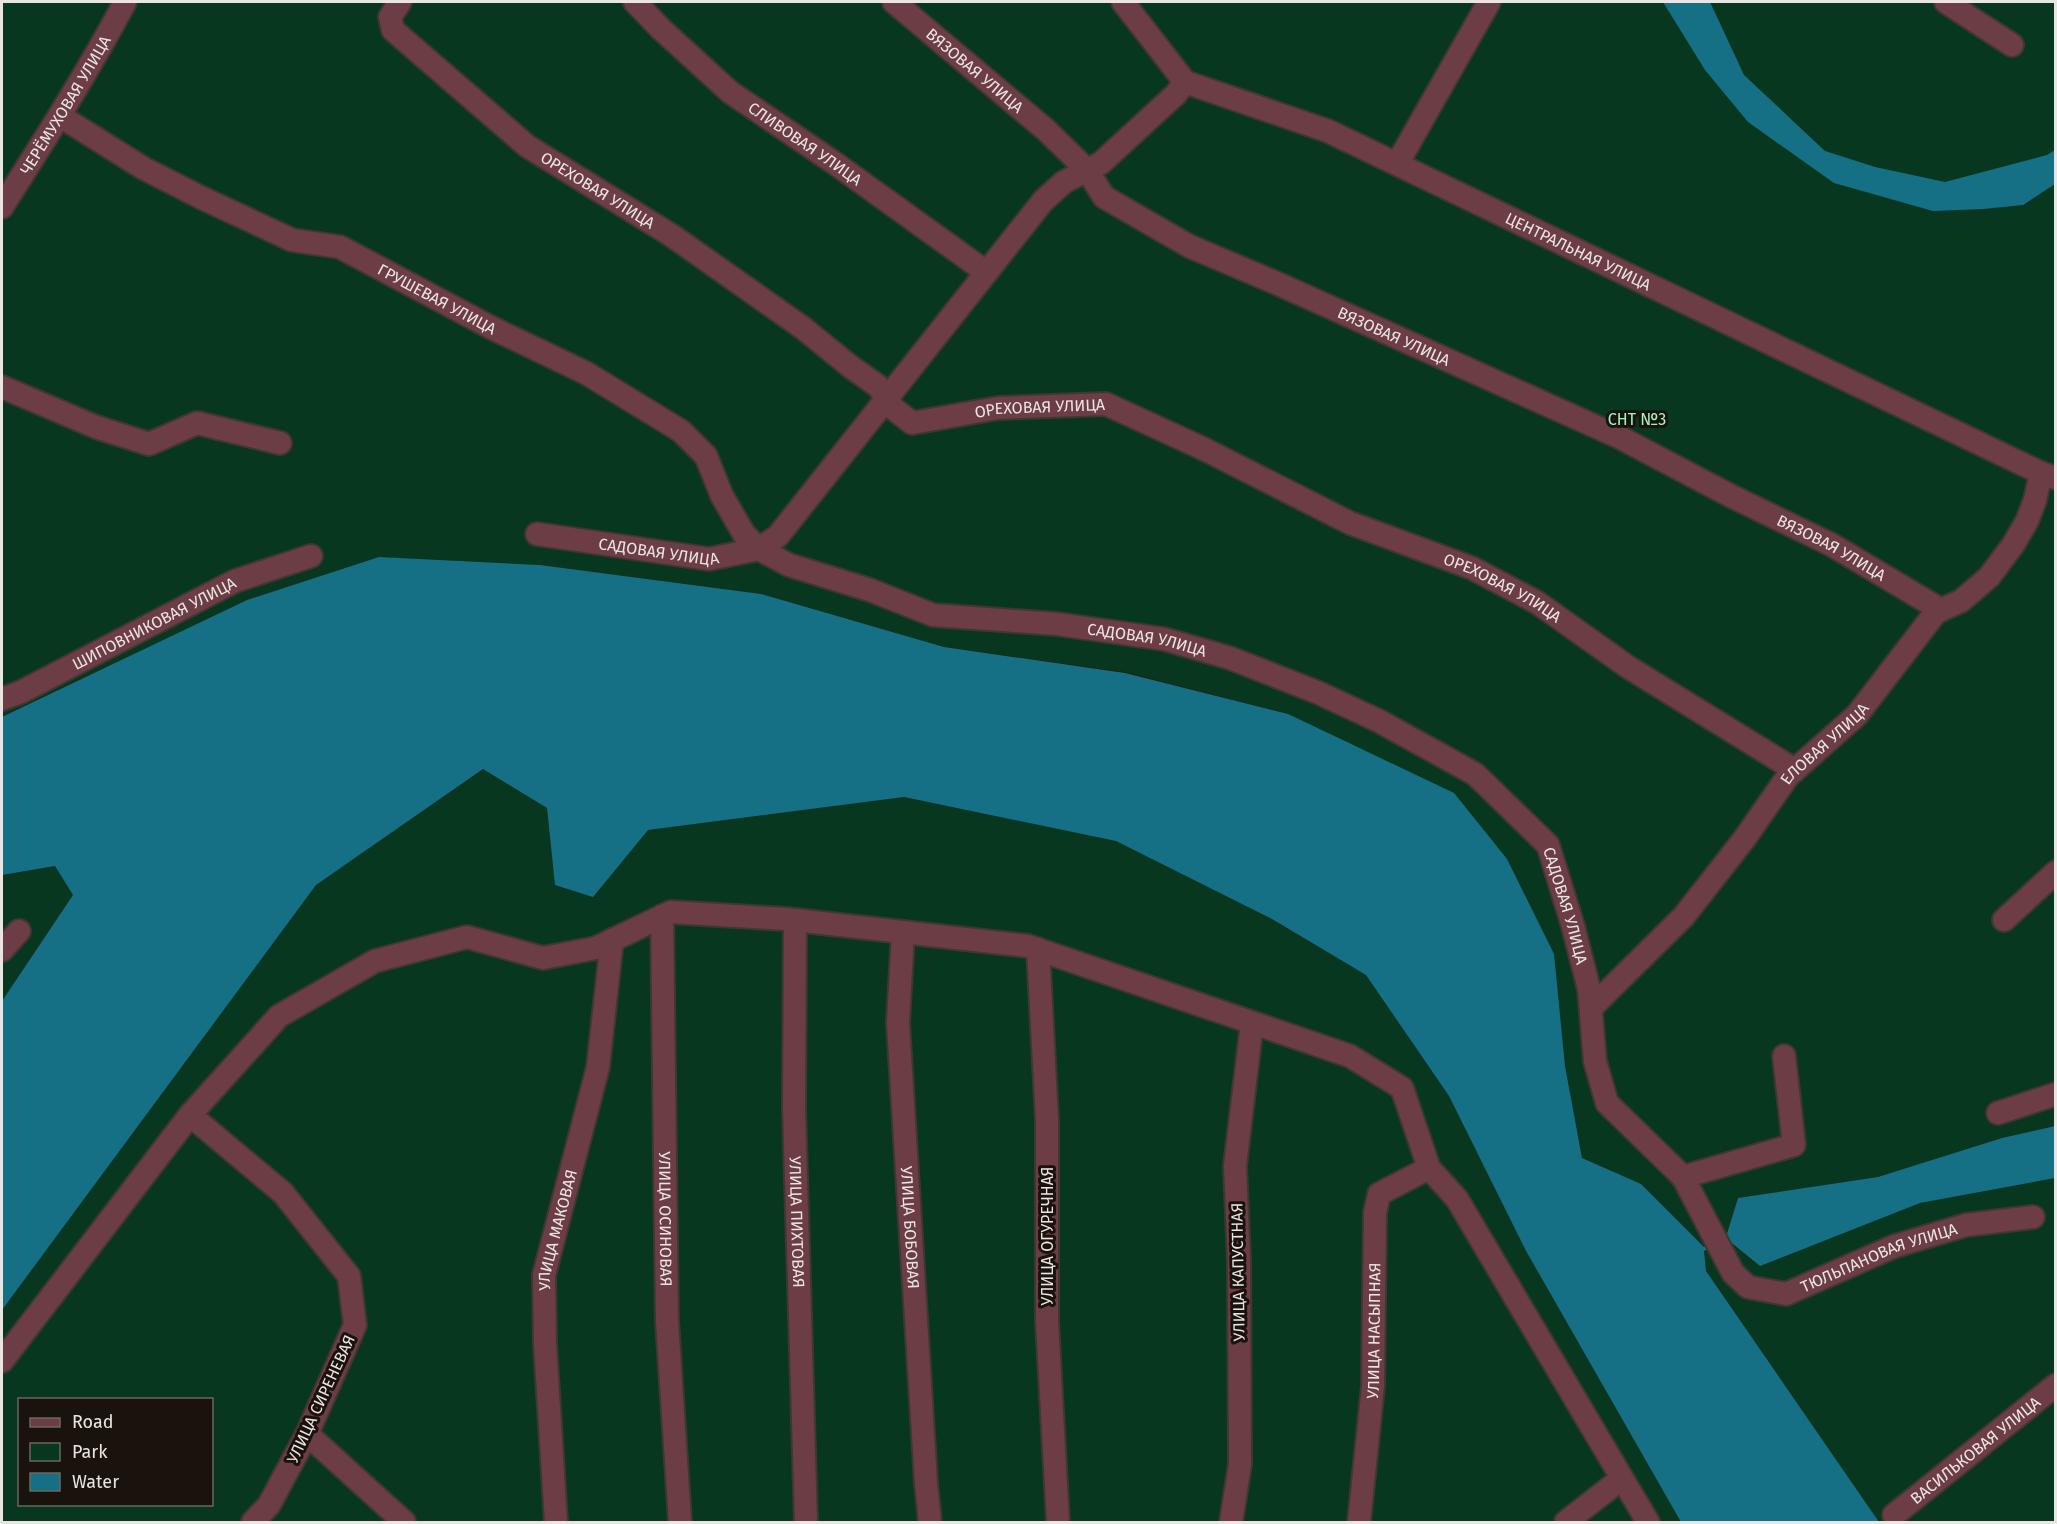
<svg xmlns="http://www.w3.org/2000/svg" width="2057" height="1524" font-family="'Fira Sans',sans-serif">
  <rect width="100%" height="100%" fill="#241b15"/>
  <!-- green -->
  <path fill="#08371f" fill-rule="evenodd" d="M2,2H2055V1126L2002,1138L1878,1177L1738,1198L1726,1237L1704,1247L1641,1184L1582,1158L1565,1066L1288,714L1125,672L944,647L761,594L540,565L379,557L247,600L2,717Z
    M483,769L547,808L555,885L648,830L904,797L1116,841L1272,919L1366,975L1449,1096L1526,1251L1681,1522H2V1310L316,885ZM20,1400H212V1504H20Z
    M55,866L73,895L2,1001V875Z
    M2055,1178V1522H1879L1706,1271L1704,1251L1727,1240L1760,1266L1920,1203Z"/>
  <!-- water -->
  <path fill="#167085" d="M1663,2H1710L1744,75L1825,151L1875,167L1945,182L2047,155L2055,150V184L2023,205L1983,209L1933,211L1834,183L1748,122L1705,70Z
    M379,557L540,565L761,594L944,647L1125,673L1288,714L1454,793L1507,859L1554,954L1565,1066L1582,1158L1641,1184L1704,1247L1726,1237L1738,1198L1878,1177L2002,1138L2055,1126V1178L1920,1203L1760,1266L1728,1240L1704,1251L1706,1271L1879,1522H1681L1526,1251L1449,1096L1366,975L1272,919L1116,841L904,797L648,830L593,897L555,885L547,808L483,769L316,885L2,1310V1001L73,895L55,866L2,875V717L247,600Z"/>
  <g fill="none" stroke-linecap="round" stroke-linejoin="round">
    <defs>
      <g id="minor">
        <path id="s1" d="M400,2L390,17L393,30L527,146L671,235L803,328L851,367L878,386L894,409L912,423L998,408L1106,404L1204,449L1350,523L1472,568L1538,603L1628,667L1795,770"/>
        <path id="s2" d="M635,2L661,29L730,92L836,164L986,272"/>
        <path id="s3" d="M894,2L1046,130L1087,170L1104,197L1189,246L1274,282L1619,437L1731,496L1832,545L1941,610"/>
        <path id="s4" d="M1123,2L1185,82L1328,131L2041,473L2056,478"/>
        <path d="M1946,2L2012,45"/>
        <path id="s5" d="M60,116L143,168L202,198L292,240L340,247L492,328L586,373L681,431L706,456L722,496L744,534L759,549L778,536L1043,201L1064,182L1101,163L1176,94L1185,82"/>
        <path d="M1397,164L1489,2"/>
        <path id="s6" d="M2,207C45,139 88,72 125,2"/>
        <path d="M2,387L96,427L149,444L197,423L280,443"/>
        <path id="s7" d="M537,534L709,559L759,549L789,565L870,590L933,615L1057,624L1164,639L1230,658L1319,693L1379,721L1475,774L1548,845L1573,926L1589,989L1595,1061L1607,1103L1683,1177L1733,1273L1748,1287L1786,1294L1895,1246L1966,1225L2033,1217"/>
        <path id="s8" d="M2,699L21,692L235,581L311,556"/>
        <path id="s9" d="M662,916L667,1321L680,1522"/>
        <path id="s10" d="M795,920L794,1109L806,1522"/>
        <path d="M2004,920L2056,872"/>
        <path id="s11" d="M903,932L898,1023L926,1483L930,1522"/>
        <path d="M1038,949L1047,1120V1321L1058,1522"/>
        <path d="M2,950L19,931"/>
        <path id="s12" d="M1591,1008L1684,916L1745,838L1788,776L1857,715L1936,612L1961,601L1989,577L2013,545L2027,521L2035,500L2041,473"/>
        <path d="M1998,1113L2056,1094"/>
        <path d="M190,1115L283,1193L349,1276L355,1325L307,1434L269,1505L253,1522"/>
        <path d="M1683,1177L1794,1145L1784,1056"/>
        <path d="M2,1361L190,1115L279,1016L375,961L467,937L543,958L596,948L671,912L786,919L1028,946L1350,1056L1402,1088L1429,1168L1457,1199L1648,1522"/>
        <path d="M307,1434L404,1522"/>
        <path id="s13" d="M1894,1515L2056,1385"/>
        <path id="s14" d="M556,1522L545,1344L544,1275L598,1067L612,940"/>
        <path d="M1231,1522L1240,1464L1239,1261L1235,1166L1252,1023"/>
        <path id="s15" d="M1359,1522L1373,1386L1375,1213L1379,1194L1429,1168"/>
        <path d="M1566,1522L1621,1479"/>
      </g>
    </defs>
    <!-- minor casing -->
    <use href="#minor" stroke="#403732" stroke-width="26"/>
    <!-- minor -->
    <use href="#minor" stroke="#6c3d44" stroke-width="22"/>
  </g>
  <g text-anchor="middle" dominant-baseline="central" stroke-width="6" stroke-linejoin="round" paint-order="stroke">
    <!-- street labels -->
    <g font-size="16" fill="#ebe5e1" stroke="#1a120c">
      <text stroke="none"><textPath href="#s3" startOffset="106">ВЯЗОВАЯ УЛИЦА</textPath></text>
      <text stroke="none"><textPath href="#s6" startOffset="120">ЧЕРЁМУХОВАЯ УЛИЦА</textPath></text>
      <text stroke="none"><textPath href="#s2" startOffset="222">СЛИВОВАЯ УЛИЦА</textPath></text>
      <text stroke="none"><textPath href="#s1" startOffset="292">ОРЕХОВАЯ УЛИЦА</textPath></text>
      <text stroke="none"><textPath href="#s4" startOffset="530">ЦЕНТРАЛЬНАЯ УЛИЦА</textPath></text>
      <text stroke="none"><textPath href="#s5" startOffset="422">ГРУШЕВАЯ УЛИЦА</textPath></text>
      <text stroke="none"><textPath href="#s3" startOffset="610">ВЯЗОВАЯ УЛИЦА</textPath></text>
      <text stroke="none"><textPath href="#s1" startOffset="814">ОРЕХОВАЯ УЛИЦА</textPath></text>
      <text stroke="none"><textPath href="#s3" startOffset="1096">ВЯЗОВАЯ УЛИЦА</textPath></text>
      <text stroke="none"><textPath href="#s7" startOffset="123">САДОВАЯ УЛИЦА</textPath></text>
      <text stroke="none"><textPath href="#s1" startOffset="1318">ОРЕХОВАЯ УЛИЦА</textPath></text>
      <text stroke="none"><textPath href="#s8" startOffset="170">ШИПОВНИКОВАЯ УЛИЦА</textPath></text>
      <text stroke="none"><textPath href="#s7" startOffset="627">САДОВАЯ УЛИЦА</textPath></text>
      <text stroke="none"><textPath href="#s12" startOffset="354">ЕЛОВАЯ УЛИЦА</textPath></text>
      <text stroke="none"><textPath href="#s7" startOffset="1149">САДОВАЯ УЛИЦА</textPath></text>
      <text stroke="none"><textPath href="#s9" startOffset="303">УЛИЦА ОСИНОВАЯ</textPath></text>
      <text stroke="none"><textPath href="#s10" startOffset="302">УЛИЦА ПИХТОВАЯ</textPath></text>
      <text stroke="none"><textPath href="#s11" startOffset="296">УЛИЦА БОБОВАЯ</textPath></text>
      <text stroke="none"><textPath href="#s14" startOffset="294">УЛИЦА МАКОВАЯ</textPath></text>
      <text transform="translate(1047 1236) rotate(-90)">УЛИЦА ОГУРЕЧНАЯ</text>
      <text stroke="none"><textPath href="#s7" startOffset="1725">ТЮЛЬПАНОВАЯ УЛИЦА</textPath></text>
      <text transform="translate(1238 1272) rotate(-91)">УЛИЦА КАПУСТНАЯ</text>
      <text stroke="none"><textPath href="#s15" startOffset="192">УЛИЦА НАСЫПНАЯ</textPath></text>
      <text transform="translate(321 1399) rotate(-65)">УЛИЦА СИРЕНЕВАЯ</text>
      <text stroke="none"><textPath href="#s13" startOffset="104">ВАСИЛЬКОВАЯ УЛИЦА</textPath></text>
    </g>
    <!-- park labels -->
    <g font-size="16" fill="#9ef7c0" stroke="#1a120c">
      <text x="1637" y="419">СНТ №3</text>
    </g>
  </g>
  <!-- border -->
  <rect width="2057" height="1524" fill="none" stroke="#ebe5e1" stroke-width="6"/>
  <!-- legend -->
  <rect x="18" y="1398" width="195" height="108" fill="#1a120c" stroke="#6e6661" stroke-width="1.5"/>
  <rect x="30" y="1418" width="30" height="9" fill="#6c3d44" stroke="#6e6661" stroke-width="1.5"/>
  <text x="72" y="1428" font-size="18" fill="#ebe5e1">Road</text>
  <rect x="30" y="1443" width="30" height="18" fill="#08371f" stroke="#6e6661" stroke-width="1.5"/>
  <text x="72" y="1458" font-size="18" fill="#ebe5e1">Park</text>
  <rect x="30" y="1473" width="30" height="18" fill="#167085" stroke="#6e6661" stroke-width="1.5"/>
  <text x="72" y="1488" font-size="18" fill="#ebe5e1">Water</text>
</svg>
